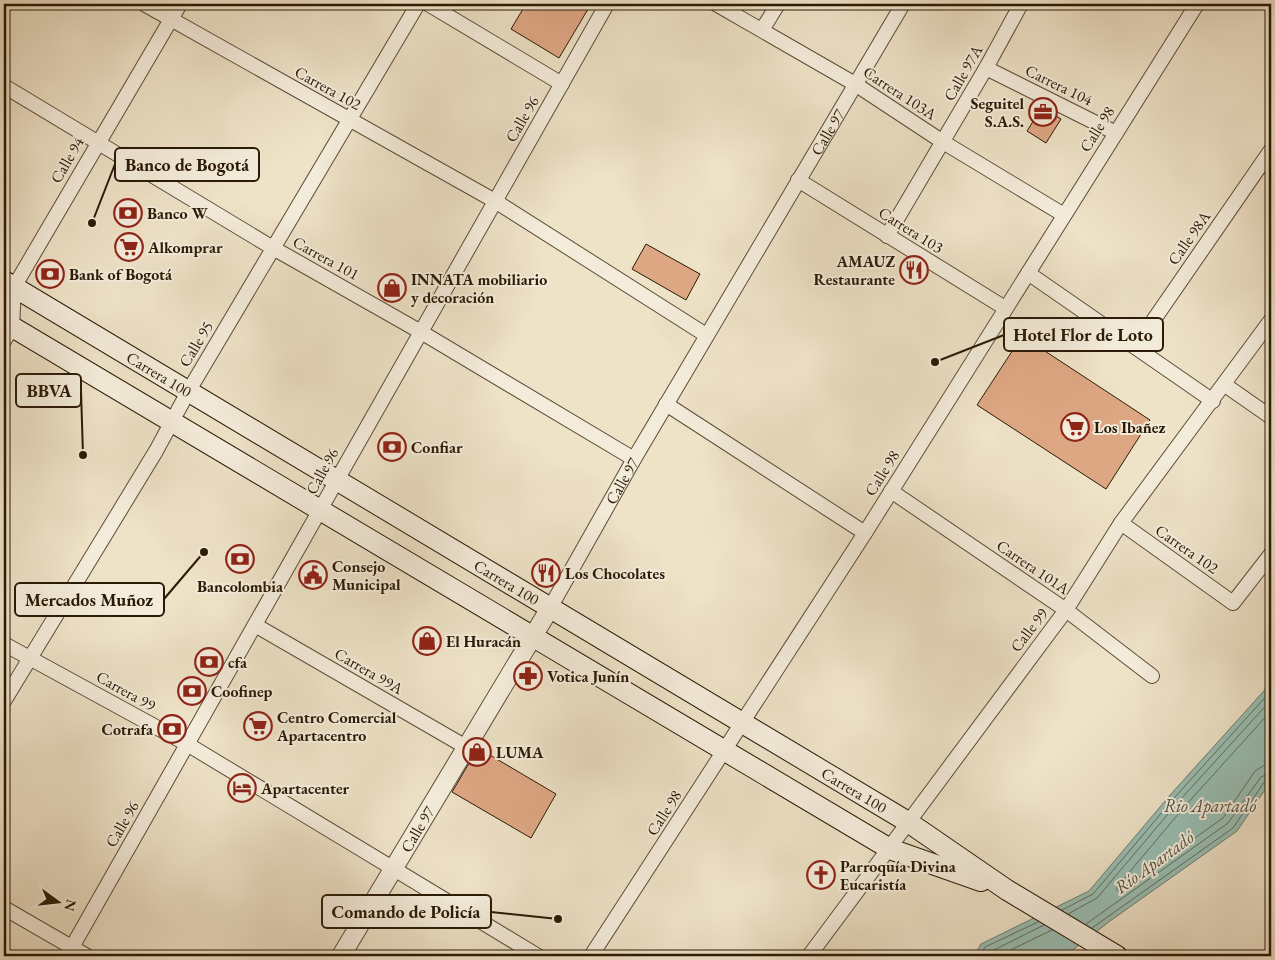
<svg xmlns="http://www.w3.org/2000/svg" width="1275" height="960" font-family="'EB Garamond',serif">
  <rect width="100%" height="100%" fill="#eee2c7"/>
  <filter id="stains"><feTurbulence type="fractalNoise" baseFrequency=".004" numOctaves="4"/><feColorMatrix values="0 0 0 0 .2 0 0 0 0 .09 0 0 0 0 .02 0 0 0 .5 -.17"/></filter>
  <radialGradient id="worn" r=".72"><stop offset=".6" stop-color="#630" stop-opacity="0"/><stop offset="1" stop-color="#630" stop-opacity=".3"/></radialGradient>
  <!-- water -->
  <path fill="#99beb3" stroke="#6d7c6d" d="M1271,683V781L1237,831L1110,921L1065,956H974L981,944L1089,891L1171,794Z"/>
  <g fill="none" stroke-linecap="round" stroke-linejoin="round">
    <!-- shore -->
    <path stroke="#626c5c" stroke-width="1" d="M1271,711L1185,806L1117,887V890L1120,891L1223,818L1255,771L1263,766L1271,765
      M1062,910L1093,894L1175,797L1271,691
      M1068,914L1097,898L1179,801L1271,700
      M1086,924L1228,823L1261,777L1271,773
      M1092,928L1233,828L1265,781L1271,779
      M980,956L985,947L1038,922
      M987,956L990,952L1044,925
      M998,956L1052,930"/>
  </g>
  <!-- building -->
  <path fill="#dea784" stroke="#2b1a05" d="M526,4H591L559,58L511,29Z
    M1042,107L1061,119L1046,143L1027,131Z
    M646,244L700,274L686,300L632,269Z
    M1022,336L1150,420L1106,489L977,405Z
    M478,748L556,794L531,838L452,792Z"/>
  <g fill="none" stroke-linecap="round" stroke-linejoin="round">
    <defs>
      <g id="minor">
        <path d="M144,4L495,201L706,335"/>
        <path d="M428,4L562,84"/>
        <path d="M716,4L855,84L943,142L1064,215"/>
        <path d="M762,30L778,4"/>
        <path d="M986,68L1116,133"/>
        <path d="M4,86L273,248L421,332L634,459"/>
        <path d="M798,180L1005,308"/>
        <path d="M887,236L986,68L1021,4"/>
        <path d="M1028,273L1213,401"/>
        <path d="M4,341L12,327L14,287L180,4"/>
        <path d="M1135,347L1271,150"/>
        <path d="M1225,385L1271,417"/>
        <path d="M666,404L865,533"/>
        <path d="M891,491L1066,610L1152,676"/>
        <path d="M1121,523L1233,603L1271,554"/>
        <path id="s1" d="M550,608L634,459L903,4"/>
        <path d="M255,625L466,747"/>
        <path d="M4,644L187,744L538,956"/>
        <path d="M4,701L156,451L188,392L418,4"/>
        <path d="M4,908L87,956"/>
        <path d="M67,956L607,4"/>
        <path d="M591,956L865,533L1197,4"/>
        <path d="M809,956L1066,610L1121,523L1271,320"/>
      </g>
      <g id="tertiary">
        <path id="s2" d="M341,956L550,608"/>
      </g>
      <g id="secondary">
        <path id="s3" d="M4,281L908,822L1007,890L1117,956"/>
        <path d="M4,322L890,849L981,881"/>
      </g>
    </defs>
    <!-- minor casing -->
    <use href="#minor" stroke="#5c4c36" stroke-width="16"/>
    <!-- tertiary casing -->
    <use href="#tertiary" stroke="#5c4c36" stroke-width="20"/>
    <!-- secondary casing -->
    <use href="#secondary" stroke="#2b1a05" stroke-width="22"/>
    <!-- minor -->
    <use href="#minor" stroke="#f4ecdb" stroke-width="14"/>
    <!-- tertiary -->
    <use href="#tertiary" stroke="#f4ecdb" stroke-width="18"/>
    <!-- secondary -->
    <use href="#secondary" stroke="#f4ecdb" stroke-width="20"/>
  </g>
  <!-- icons -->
  <defs>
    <symbol id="office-ring" viewBox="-11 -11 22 22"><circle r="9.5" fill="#f4ecdb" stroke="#8f2418" stroke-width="1.5"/><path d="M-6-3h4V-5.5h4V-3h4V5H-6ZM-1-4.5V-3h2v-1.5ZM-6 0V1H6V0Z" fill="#8f2418"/></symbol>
    <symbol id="bank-ring" viewBox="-11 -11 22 22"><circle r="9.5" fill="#f4ecdb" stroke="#8f2418" stroke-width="1.5"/><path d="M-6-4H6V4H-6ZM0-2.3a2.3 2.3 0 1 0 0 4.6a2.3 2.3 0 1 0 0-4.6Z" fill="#8f2418"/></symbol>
    <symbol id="supermarket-ring" viewBox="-11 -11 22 22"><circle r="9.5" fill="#f4ecdb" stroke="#8f2418" stroke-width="1.5"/><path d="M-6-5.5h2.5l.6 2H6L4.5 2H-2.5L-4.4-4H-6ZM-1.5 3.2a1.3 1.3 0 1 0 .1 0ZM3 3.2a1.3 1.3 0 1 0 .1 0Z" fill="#8f2418"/></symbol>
    <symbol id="restaurant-ring" viewBox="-11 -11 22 22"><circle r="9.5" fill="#f4ecdb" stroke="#8f2418" stroke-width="1.5"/><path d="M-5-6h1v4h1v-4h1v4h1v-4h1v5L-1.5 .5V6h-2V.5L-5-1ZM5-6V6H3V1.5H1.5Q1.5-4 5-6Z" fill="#8f2418"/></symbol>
    <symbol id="shop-ring" viewBox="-11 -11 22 22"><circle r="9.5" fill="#f4ecdb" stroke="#8f2418" stroke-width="1.5"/><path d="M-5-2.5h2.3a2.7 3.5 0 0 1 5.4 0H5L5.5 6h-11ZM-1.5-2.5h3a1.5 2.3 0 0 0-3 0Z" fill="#8f2418"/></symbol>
    <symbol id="civic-ring" viewBox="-11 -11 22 22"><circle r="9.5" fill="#f4ecdb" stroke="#8f2418" stroke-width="1.5"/><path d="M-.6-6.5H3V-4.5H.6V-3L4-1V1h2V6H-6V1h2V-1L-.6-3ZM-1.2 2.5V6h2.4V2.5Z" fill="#8f2418"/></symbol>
    <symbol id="pharmacy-ring" viewBox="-11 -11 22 22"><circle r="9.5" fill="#f4ecdb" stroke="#8f2418" stroke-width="1.5"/><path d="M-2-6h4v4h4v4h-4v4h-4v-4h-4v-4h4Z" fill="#8f2418"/></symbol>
    <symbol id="hotel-ring" viewBox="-11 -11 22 22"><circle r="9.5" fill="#f4ecdb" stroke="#8f2418" stroke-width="1.5"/><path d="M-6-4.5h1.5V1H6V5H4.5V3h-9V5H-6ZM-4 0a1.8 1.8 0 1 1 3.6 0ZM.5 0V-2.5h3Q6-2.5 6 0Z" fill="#8f2418"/></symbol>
    <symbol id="church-ring" viewBox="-11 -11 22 22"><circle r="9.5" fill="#f4ecdb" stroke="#8f2418" stroke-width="1.5"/><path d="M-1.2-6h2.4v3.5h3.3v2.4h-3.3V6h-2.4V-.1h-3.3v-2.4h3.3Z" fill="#8f2418"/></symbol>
  </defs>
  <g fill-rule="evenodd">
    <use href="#office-ring" x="1027" y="96" width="32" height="32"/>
    <use href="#bank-ring" x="112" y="197" width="32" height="32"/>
    <use href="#supermarket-ring" x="113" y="231" width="32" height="32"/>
    <use href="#restaurant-ring" x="898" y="254" width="32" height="32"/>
    <use href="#bank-ring" x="34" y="258" width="32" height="32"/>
    <use href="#shop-ring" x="376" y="272" width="32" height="32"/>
    <use href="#supermarket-ring" x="1059" y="411" width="32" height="32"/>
    <use href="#bank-ring" x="376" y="431" width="32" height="32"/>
    <use href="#bank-ring" x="224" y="543" width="32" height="32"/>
    <use href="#restaurant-ring" x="530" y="557" width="32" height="32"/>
    <use href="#civic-ring" x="297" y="559" width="32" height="32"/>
    <use href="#shop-ring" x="411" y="625" width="32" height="32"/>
    <use href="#bank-ring" x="193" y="646" width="32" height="32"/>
    <use href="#pharmacy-ring" x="512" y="660" width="32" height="32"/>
    <use href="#bank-ring" x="176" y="675" width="32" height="32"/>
    <use href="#supermarket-ring" x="242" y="710" width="32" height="32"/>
    <use href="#bank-ring" x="156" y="713" width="32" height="32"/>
    <use href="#shop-ring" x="461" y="736" width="32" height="32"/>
    <use href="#hotel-ring" x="226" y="772" width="32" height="32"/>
    <use href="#church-ring" x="805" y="859" width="32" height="32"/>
  </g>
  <g text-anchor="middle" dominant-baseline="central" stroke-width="4" stroke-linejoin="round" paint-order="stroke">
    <!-- street labels -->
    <g font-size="16" fill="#2b1a05" stroke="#f4ecdb">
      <text transform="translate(963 73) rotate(-60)">Calle 97A</text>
      <text transform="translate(1059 85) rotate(26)">Carrera 104</text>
      <text transform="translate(328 88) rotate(29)">Carrera 102</text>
      <text transform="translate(900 93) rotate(33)">Carrera 103A</text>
      <text transform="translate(522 119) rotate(-60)">Calle 96</text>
      <text transform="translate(1097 129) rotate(-58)">Calle 98</text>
      <text stroke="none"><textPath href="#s1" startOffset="551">Calle 97</textPath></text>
      <text transform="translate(67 160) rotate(-60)">Calle 94</text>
      <text transform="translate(911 230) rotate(32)">Carrera 103</text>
      <text transform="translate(1189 238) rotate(-55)">Calle 98A</text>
      <text transform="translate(326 258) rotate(29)">Carrera 101</text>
      <text transform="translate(196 344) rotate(-59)">Calle 95</text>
      <text stroke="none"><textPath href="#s3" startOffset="181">Carrera 100</textPath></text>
      <text transform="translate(322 471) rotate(-61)">Calle 96</text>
      <text transform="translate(882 473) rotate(-58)">Calle 98</text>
      <text stroke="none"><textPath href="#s1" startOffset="146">Calle 97</textPath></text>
      <text transform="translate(1187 549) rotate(35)">Carrera 102</text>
      <text transform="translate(1033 567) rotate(34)">Carrera 101A</text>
      <text stroke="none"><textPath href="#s3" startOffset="586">Carrera 100</textPath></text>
      <text transform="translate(1029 630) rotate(-53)">Calle 99</text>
      <text transform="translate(369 671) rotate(30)">Carrera 99A</text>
      <text transform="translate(126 691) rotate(29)">Carrera 99</text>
      <text stroke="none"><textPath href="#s3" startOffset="991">Carrera 100</textPath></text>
      <text transform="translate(664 813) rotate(-57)">Calle 98</text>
      <text transform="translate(122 824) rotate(-60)">Calle 96</text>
      <text stroke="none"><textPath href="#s2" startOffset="148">Calle 97</textPath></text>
    </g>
    <!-- poi labels -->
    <g font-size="16" font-weight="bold" fill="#2b1a05" stroke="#f4ecdb" text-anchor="start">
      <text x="1024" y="103" text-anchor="end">Seguitel<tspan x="1024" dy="18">S.A.S.</tspan></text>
      <text x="147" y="213">Banco W</text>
      <text x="148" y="247">Alkomprar</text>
      <text x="895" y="261" text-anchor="end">AMAUZ<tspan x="895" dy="18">Restaurante</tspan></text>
      <text x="69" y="274">Bank of Bogotá</text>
      <text x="411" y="279">INNATA mobiliario<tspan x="411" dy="18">y decoración</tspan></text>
      <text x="1094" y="427">Los Ibañez</text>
      <text x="411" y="447">Confiar</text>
      <text x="332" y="566">Consejo<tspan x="332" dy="18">Municipal</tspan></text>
      <text x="565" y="573">Los Chocolates</text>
      <text x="240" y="586" text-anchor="middle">Bancolombia</text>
      <text x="446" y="641">El Huracán</text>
      <text x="228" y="662">cfa</text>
      <text x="547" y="676">Votica Junín</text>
      <text x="211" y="691">Coofinep</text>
      <text x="277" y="717">Centro Comercial<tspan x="277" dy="18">Apartacentro</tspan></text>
      <text x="153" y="729" text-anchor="end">Cotrafa</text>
      <text x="496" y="752">LUMA</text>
      <text x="261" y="788">Apartacenter</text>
      <text x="840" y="866">Parroquía Divina<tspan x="840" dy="18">Eucaristía</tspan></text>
    </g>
    <!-- water labels -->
    <g font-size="18" font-style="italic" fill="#525342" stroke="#f4ecdb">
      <text x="1210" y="805">Rio Apartadó</text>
      <text transform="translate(1154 862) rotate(-36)">Río Apartadó</text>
    </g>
  </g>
  <!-- callouts -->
  <path fill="none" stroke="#2b1a05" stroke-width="2" d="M92 223L115 164M935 362L1004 335M83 455L81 391M204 552L164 599M558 919L491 912"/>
  <g fill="#2b1a05" stroke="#f4ecdb" stroke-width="2">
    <circle cx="92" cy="223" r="5"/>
    <circle cx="935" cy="362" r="5"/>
    <circle cx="83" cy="455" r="5"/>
    <circle cx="204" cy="552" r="5"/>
    <circle cx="558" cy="919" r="5"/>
  </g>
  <g fill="#f4ecdb" stroke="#2b1a05" stroke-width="2">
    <rect x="115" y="148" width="144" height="33" rx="5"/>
    <rect x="1004" y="318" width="159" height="33" rx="5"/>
    <rect x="16" y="374" width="65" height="33" rx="5"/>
    <rect x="15" y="583" width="149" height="33" rx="5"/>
    <rect x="322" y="895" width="169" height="33" rx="5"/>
  </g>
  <g font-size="18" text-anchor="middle" font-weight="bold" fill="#2b1a05">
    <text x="187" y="171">Banco de Bogotá</text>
    <text x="1083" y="341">Hotel Flor de Loto</text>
    <text x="49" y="397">BBVA</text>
    <text x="89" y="606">Mercados Muñoz</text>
    <text x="406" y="918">Comando de Policía</text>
  </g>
  <!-- margin -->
  <rect width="1275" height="960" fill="none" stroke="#eee2c7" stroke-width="20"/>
  <rect x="5" y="5" width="1265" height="950" fill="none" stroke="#2b1a05" stroke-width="2.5"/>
  <rect x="10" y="10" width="1255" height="940" fill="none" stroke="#2b1a05"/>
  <!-- north arrow -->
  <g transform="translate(58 902) rotate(105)" stroke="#f4ecdb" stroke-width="4" paint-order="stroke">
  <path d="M0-4L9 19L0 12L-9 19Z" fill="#2b1a05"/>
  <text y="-8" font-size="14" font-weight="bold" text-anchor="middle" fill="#2b1a05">N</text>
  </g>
  <rect width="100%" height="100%" filter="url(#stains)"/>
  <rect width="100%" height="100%" fill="url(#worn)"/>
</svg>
